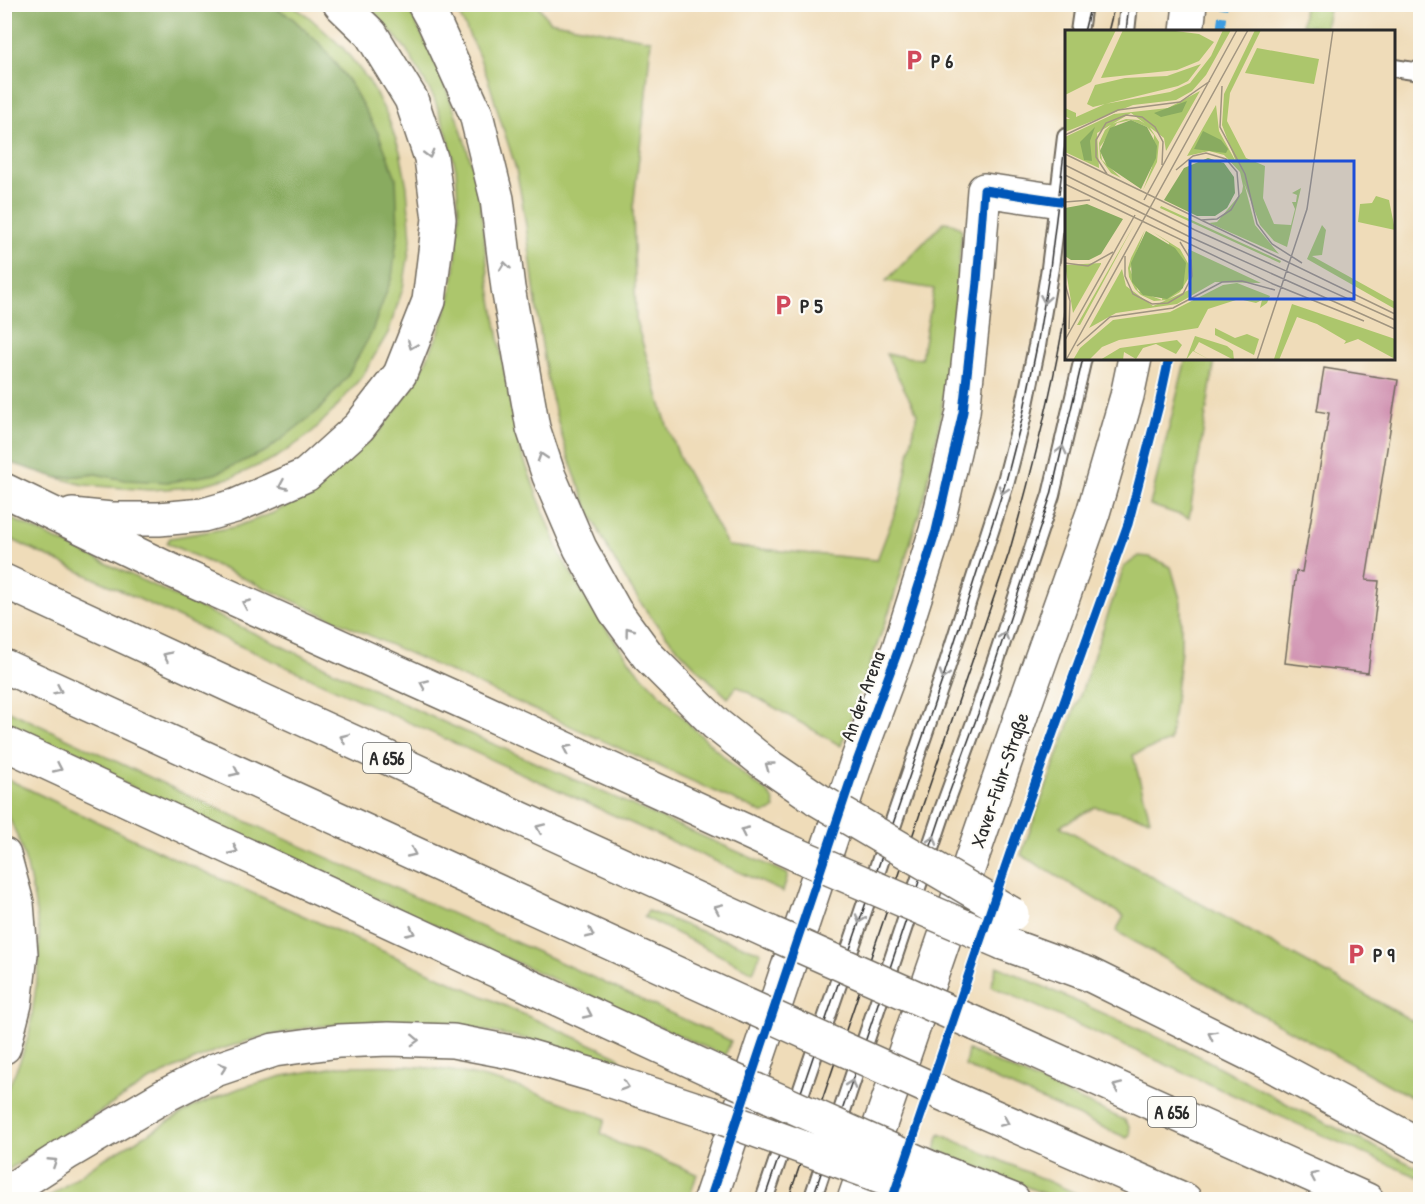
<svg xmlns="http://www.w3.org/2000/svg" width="1425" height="1204" font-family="'Patrick Hand',sans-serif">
  <rect width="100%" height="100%" fill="#fdfcf7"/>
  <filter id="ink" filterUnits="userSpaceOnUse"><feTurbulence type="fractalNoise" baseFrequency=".0167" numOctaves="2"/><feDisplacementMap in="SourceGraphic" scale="12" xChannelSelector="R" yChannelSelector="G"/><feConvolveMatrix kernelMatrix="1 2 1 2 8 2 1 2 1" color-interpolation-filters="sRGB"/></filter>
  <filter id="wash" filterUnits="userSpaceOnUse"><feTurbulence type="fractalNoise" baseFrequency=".008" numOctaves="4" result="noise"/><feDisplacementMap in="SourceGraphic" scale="24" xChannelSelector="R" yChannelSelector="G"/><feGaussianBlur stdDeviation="1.35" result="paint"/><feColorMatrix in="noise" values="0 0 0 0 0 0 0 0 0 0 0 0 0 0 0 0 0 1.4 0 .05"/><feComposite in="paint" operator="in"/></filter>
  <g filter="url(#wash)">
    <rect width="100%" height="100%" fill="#efdcb9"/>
    <!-- green -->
    <path fill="#acc66c" stroke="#6c784c" stroke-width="1.5" d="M270,5H291L308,16L343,48L369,81L387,115L400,151L407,187L411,240L403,288L388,333L363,375L334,410L309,435L277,457L233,477L193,487L150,490L84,485L58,478L96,474L125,480L379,135L351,85L322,46L291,17Z
      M368,5H406L426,42L444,83L460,126L472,165L480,200L489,282L507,386L521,451L537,495L562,558L595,613L635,668L688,723L739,771L767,792L773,799L775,808L769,812L762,813C564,722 365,635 167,543L170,538L235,527L273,513L304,496L339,467L379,432L411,389L426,361L439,332L450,298L455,270L459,217L456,169L447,134L434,98L406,49Z
      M454,5H538L549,21L651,40L645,105L633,208L636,321L667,425L682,463L728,546L877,560L901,497L917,413L886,354L921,359L934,289L886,281L944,222C953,223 958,224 962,231L953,329L939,427L926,491L891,606L841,746L737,686L728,698C699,671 668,641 645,609C598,542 566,465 549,385C534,314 532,241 516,170C512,154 506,138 501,122C496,106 492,90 486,74C477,50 466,27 454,5Z
      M1304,5H1330L1325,28L1302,25Z
      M1186,358L1215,359L1189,518L1150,505Z
      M4,515L423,713L788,874L783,892L227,640L27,547L5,536Z
      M1139,556L1150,557L1171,567L1181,602V650L1170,741L1133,755L1150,819L1095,807L1060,826L1420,1025V1102L1242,1004L1116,931L1124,916L1021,855L1084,684L1124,567Z
      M5,709L194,798L542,954L731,1041L725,1056L612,1006L5,729Z
      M5,778L165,854L615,1055L620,1059V1062L531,1040L471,1028L417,1022H370L311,1027L258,1038L218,1050L176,1068L147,1082L5,1172V1095L20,1061L29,1035L39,966V932L34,899L27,866L18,838L5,808Z
      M648,911L711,935L761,952L753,972L644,917Z
      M997,966L1197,1055L1293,1107L1420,1169V1178C1276,1116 1134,1049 991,986Z
      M968,1050L1125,1120L1129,1126L1130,1134L1127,1138L965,1066Z
      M341,1066C362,1066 384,1065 405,1066C475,1069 541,1093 605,1119L601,1133L617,1143L646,1152L697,1174L689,1199H46L100,1161L146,1135L193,1107L240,1088L283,1076Z
      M940,1134L1089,1199H1057L935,1150Z"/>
    <!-- forest -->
    <path fill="#89ab60" stroke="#5a6b46" stroke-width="1.5" d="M22,4L270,5L291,17L322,46L351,85L379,135L396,178L398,231L392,277L371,334L346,378L319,410L266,451L215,474L170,482L125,480L96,474L58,478L5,461L4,16Z"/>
    <g id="blocks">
      <!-- building -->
      <path fill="#d092b1" d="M1324,368L1398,380L1366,580L1379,581L1368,673L1285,663L1296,571L1302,572L1329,413L1317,411Z"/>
    </g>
  </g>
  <g filter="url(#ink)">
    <use href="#blocks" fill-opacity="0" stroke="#70695d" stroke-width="1.5"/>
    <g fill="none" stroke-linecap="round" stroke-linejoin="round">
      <defs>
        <path id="lane" d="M1079,32L1083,4
          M1126,32L1129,4
          M1394,68L1420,72
          M764,1200L944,675L1006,481L1022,419L1037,346L1050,268L1066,137
          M812,1200L943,810L978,714L1051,495L1083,358"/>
        <path id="street" d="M1187,32L1190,4
          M710,1200L856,764L899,648L936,531L963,412L977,282L984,190L1066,202
          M854,1200L1024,707L1093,513L1127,396L1135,358"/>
        <path id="highway" d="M424,4L434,22L476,114L497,199L508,288L533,428L549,476L580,548L615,611L648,656L716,724L766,764L817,799
          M4,490L166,568L477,708L798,855
          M72,515L111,519H159L203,515L235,506L306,475L359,427L400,374L429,301L439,219L431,158L411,99L371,34L340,4
          M4,581L292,714L771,933
          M4,666L746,1005
          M4,743L722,1075
          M4,855L17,903L21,954L15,1004L4,1047
          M1003,943L1088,974L1264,1061L1420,1145
          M976,1024L1367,1200
          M952,1098L1185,1200
          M929,1167L1013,1200
          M921,1191L943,1200
          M4,1194L69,1152L164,1096L215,1070L274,1050L339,1041L389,1039L453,1041L521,1054L593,1075L709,1113"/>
      </defs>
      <!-- lane casing -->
      <use href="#lane" stroke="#70695d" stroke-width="20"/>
      <!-- street casing -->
      <use href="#street" stroke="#70695d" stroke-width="36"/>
      <!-- highway casing -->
      <use href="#highway" stroke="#70695d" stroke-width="36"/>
      <!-- lane -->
      <use href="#lane" stroke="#fff" stroke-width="16"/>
      <!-- street -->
      <use href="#street" stroke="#fff" stroke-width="33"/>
      <!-- highway -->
      <use href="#highway" stroke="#fff" stroke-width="33"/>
      <!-- tram -->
      <path stroke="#2b2b2b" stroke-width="1.5" d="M1084,32L1091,4
        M1108,32L1115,4
        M1126,32L1129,4
        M764,1200L944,675L1006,481L1022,419L1037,346L1050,268L1066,137
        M788,1200L1009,553C1032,472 1053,391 1066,308
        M812,1200L943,810L978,714L1051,495L1083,358"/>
      <defs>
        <path id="highway-bridge" d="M817,799L1012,914
          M798,855L1003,943
          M771,933L976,1024
          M746,1005L952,1098
          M722,1075L929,1167
          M709,1113L921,1191"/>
      </defs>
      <!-- highway-bridge casing -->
      <use href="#highway-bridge" stroke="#70695d" stroke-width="36" stroke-linecap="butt"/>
      <!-- highway-bridge -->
      <use href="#highway-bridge" stroke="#fff" stroke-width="33"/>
      <!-- quiet -->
      <path stroke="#3d9ce1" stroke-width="8" stroke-dasharray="15 8" stroke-linecap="butt" d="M1220,32L1224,4"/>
      <defs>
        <path id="cycleway" d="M710,1200L856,764L899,648L936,531L963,412L977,282L984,190L1066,202
          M892,1200L1010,853L1128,524L1159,405L1169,358"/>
      </defs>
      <!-- cycleway casing -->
      <use href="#cycleway" stroke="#fdfcf7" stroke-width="13"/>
      <!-- cycleway -->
      <use href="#cycleway" stroke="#0057b8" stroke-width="9"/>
    </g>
    <!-- one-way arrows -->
    <defs><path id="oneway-chevron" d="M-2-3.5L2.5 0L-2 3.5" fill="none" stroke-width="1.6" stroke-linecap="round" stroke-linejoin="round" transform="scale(1.5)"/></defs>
    <g stroke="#a0a0a0">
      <use href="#oneway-chevron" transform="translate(429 154) rotate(75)"/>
      <use href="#oneway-chevron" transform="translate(505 266) rotate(-97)"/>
      <use href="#oneway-chevron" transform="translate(1045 299) rotate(100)"/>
      <use href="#oneway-chevron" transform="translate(412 345) rotate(112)"/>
      <use href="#oneway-chevron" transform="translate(1062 450) rotate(-76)"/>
      <use href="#oneway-chevron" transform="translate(542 457) rotate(-108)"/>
      <use href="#oneway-chevron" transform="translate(283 485) rotate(156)"/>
      <use href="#oneway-chevron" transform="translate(1003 490) rotate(108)"/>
      <use href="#oneway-chevron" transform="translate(246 604) rotate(-156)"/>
      <use href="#oneway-chevron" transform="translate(629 631) rotate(-127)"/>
      <use href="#oneway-chevron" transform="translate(1004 636) rotate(-72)"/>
      <use href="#oneway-chevron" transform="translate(167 656) rotate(-155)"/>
      <use href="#oneway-chevron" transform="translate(944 675) rotate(108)"/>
      <use href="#oneway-chevron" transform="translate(424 684) rotate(-156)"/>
      <use href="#oneway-chevron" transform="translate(58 690) rotate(25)"/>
      <use href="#oneway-chevron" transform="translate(344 738) rotate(-156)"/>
      <use href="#oneway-chevron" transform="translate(567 749) rotate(-155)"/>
      <use href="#oneway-chevron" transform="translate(769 766) rotate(-144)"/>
      <use href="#oneway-chevron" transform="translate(58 768) rotate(25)"/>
      <use href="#oneway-chevron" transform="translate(235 772) rotate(25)"/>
      <use href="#oneway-chevron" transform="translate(540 828) rotate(-156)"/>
      <use href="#oneway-chevron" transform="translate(744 831) rotate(-155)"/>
      <use href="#oneway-chevron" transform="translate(933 840) rotate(-71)"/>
      <use href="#oneway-chevron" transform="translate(234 850) rotate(25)"/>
      <use href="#oneway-chevron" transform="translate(412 853) rotate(25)"/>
      <use href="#oneway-chevron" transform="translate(718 908) rotate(-156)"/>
      <use href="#oneway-chevron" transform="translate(860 919) rotate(109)"/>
      <use href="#oneway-chevron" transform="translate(411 932) rotate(25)"/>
      <use href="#oneway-chevron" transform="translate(590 934) rotate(25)"/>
      <use href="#oneway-chevron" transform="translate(588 1014) rotate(25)"/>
      <use href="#oneway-chevron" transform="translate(1212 1035) rotate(-153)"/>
      <use href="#oneway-chevron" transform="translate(415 1040) rotate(2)"/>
      <use href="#oneway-chevron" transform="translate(223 1067) rotate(-19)"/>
      <use href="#oneway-chevron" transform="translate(851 1084) rotate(-71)"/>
      <use href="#oneway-chevron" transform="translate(625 1086) rotate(18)"/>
      <use href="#oneway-chevron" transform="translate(1117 1087) rotate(-156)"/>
      <use href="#oneway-chevron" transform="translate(1005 1122) rotate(23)"/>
      <use href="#oneway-chevron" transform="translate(53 1162) rotate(-33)"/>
      <use href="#oneway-chevron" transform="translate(1314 1176) rotate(-156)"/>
    </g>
  </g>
  <!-- icons -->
  <defs>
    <symbol id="parking-bare" viewBox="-9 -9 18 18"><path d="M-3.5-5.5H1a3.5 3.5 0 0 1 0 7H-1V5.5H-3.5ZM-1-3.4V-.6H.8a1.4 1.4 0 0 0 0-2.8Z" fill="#d1495b" stroke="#fdfcf7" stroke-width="2.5" paint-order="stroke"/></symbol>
  </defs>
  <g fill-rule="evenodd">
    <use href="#parking-bare" x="899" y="45" width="30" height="30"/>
    <use href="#parking-bare" x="768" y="290" width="30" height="30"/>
    <use href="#parking-bare" x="1341" y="939" width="30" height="30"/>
  </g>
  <g text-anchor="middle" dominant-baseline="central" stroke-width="4.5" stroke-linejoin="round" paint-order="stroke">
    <!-- shield labels -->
    <g fill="#fdfcf7" stroke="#6a6a68" stroke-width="1.5">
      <rect x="363" y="743" width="48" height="30" rx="4.5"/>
      <rect x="1148" y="1097" width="48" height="30" rx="4.5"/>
    </g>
    <g font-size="18" font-weight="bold" fill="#2b2b2b">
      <text x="387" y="758">A 656</text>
      <text x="1172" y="1112">A 656</text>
    </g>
    <!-- poi labels -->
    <g font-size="20" font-weight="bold" fill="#2b2b2b" stroke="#fdfcf7" text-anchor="start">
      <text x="931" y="60">P 6</text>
      <text x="800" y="305">P 5</text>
      <text x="1373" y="954">P 9</text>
    </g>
    <!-- street labels -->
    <g font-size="20" fill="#2b2b2b" stroke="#fdfcf7">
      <text transform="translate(862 696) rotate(-70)">An der Arena</text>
      <text transform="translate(999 780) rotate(-71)">Xaver-Fuhr-Straße</text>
    </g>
  </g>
  <!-- overview -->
  <g transform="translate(1065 30)">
    <rect width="330" height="330" fill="#efdcb9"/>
    <path d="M0,0H51L26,52L0,65ZM58,0H103L134,4L149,12L134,31L112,40L36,48ZM158,0H166L141,45L127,61L111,70L68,75L0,102V89H5L0,86V78L11,83V87L40,74L105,62L125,53L146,26ZM190,0H196L165,63L162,91L181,128L200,136L198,168L209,194L226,195L230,179L227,172H231L232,165L227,163L236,158L222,217L209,211L195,195L157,95L159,64ZM192,18L254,29L249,54L180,43ZM136,34L123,51L113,56L28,77L22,74L30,55L60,48L102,46ZM135,61L101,121L99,108L66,83L32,103L34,138L0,122V107L49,84L103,78ZM151,75L154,101L176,141L190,195L214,224L144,193L152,192L177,162L178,156L175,142L159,125L144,121L122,126ZM61,89L74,90L84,96L94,112L92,132L78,160L87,137L89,105L82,97L66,90L52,93L35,117L37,130L56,148L46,143L35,128L34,113L40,100L47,94ZM311,166L324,170L330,200L293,192L295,174L307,173ZM96,176L216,231L215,233L95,178ZM69,195L15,295H12ZM257,195L261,200L257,225L247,226L330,272V279L242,229ZM80,200L65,239L73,261L97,270L104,213L88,202L115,219L124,235L123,249L115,262L102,270L89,271L76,265L70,259L64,247L63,238L66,228ZM123,219L196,253L150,252L112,274L51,283L24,298L57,239L61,256L88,276L124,260ZM36,233V234L8,283L0,235ZM172,253L205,266L202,273L195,278L197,270L191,273L174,269L143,279L133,298L54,310L37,317L24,330H8L15,318L48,290L105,282L158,255ZM227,274L330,309V329L293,309L279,314L281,311L252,294L232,287L214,330L209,329ZM150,298L170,308L182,304L194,309L189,325L150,305ZM130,306L162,316L168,321L169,330L134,312L129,321L145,330L128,321L121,330ZM112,310L117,315L111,324L91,314L78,318L71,329L59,322L58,330H35L55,318Z" fill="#acc66c"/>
    <path d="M122,71L117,82L96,87L89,83ZM66,90L82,97L92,116L91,128L76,159L42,136L35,121L45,98ZM30,97L25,111L27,131L19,130L15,112ZM138,101L156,110L163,119L161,123L129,119ZM143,128L159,133L169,147L170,163L162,178L150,186H132L99,170L119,138ZM22,174L58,189L36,224L24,230H6L0,226V178ZM81,201L110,218L121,233L118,258L102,269L78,265L67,252L66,233Z" fill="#89ab60"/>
    <path fill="none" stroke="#a19580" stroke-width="1.5" d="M157,56L155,97L180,144L192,194L207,214L237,233M0,105L53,80L115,72L145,51M0,124L330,284M0,135L130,200L330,290M111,140L128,126L141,123L161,129L172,142L174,166L166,180L152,189L136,190M42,144L31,127V110L41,93L61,85L77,87L90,97L98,112L97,135M0,145L123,206L330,299M0,154L208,254L299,291M79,170L172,0M0,172L25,170M60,226V246L68,264L87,274L103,273L118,264L127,246L126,230L115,212M0,233L23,236L48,222M0,254L5,271L4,299M0,310L70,185M12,316L45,287L108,278L157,252L177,251L210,260M1,330L183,0M192,330L242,179L268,0"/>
    <path fill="#1d4ed8" fill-opacity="0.15" stroke="#1d4ed8" stroke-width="3" d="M125,131H289V269H125Z"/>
    <rect width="330" height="330" fill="none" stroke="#2b2b2b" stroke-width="3"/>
  </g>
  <!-- margin -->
  <rect width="1425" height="1204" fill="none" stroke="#fdfcf7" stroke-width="24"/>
</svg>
